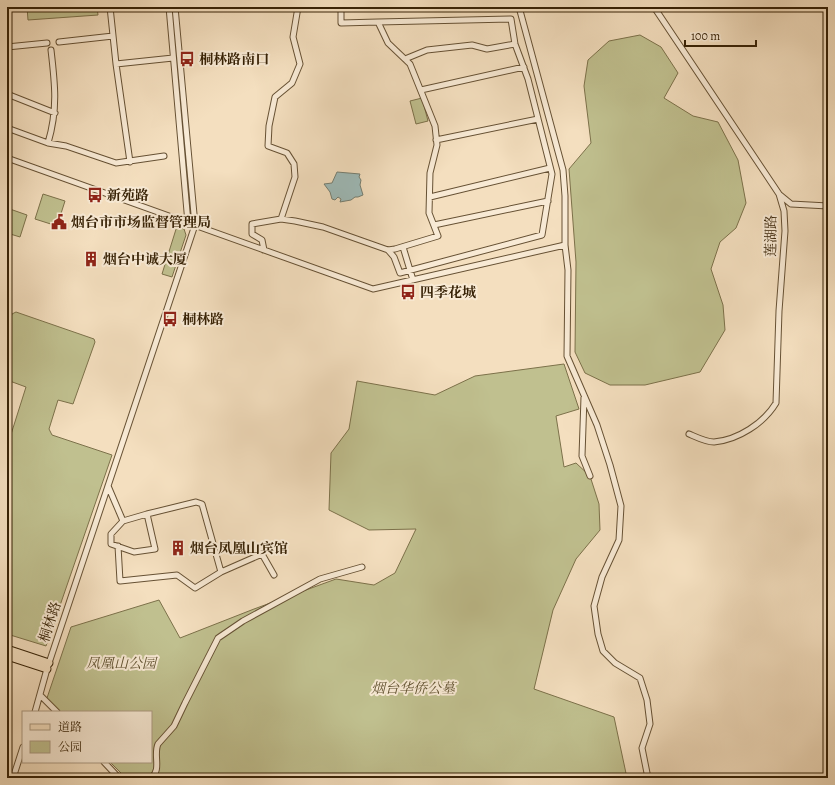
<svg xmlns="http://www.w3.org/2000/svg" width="835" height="785" font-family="Alegreya,'Noto Serif SC',serif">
  <rect width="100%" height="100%" fill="#f4dfbf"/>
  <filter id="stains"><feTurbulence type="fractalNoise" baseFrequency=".005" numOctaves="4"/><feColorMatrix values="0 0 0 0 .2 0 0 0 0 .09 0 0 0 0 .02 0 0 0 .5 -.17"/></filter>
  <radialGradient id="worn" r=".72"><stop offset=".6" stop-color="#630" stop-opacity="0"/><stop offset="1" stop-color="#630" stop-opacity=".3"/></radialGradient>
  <!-- green -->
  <path fill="#c0c08f" stroke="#7c714a" d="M27,7H97L98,15L28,20Z
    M640,35L661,47L678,73L664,98L693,116L718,122L738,160L746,203L736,228L720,242L711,269L723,305L725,330L700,372L645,385H610L585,373L575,352L576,262L569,169L591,143L584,86L588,60L609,41Z
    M422,98L428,121L416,124L410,101Z
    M43,194L65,201L57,226L35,219Z
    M7,208L27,215L20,237L7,233Z
    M177,226L184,229L186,235L172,277L162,274Z
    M16,312L94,339L95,342L73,404L58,400L49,429L52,435L112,455L46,646L7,634V447L26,387L7,380V331L12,314Z
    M564,364L579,409L556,416L564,467L576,463L590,476L599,504L600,530L576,559L553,610L534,689L614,717L627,778H126L110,762H151V712H61L47,698L71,627L159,600L180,638L254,609L336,579L374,585L395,573L416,529L369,530L329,510L331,453L349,429L357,381L435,395L475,376Z"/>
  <!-- water -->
  <path fill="#9ebbb9" stroke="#757e71" d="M337,172L360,174L359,177L361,180L360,185L363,195L358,197H355L351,200L340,202L341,199L338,197L335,200L332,199L330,192L324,184L332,183Z"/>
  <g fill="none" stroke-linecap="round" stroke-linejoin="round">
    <defs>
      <path id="minor" d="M110,7L116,64L130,162
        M169,7L188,223
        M519,7L563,170L565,196V245L568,270L567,356L597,425L610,465L621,506L619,540L602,577L594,606L598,634L603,651L615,663L640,678L647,700L650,724L642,748L648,778
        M654,7L779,194L784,211L785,231L779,311L776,403C764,423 738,440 714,442C706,442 696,437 689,434
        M378,22L511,19L515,44L528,79L552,174L542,235L400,273L394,257L388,250
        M59,42L113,36
        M7,47L47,43
        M405,59L427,50L472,45L487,49L515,44
        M116,64L173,58
        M421,90L524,67
        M7,94L55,113
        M7,128L48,143L66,146L116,163L164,156
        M436,140L538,119
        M48,143C58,109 55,84 51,50
        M7,158L373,289L565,245
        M780,195L791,204L828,206
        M430,197L550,168
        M281,219L295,177L294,164L287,153L268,146L269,126L275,97L292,83L300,64L293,37L298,7
        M434,225L548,201
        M403,247L413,280
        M264,250L262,240L252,234V224L281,219L295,221L323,227L388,250L395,249L438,236L429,213L430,173L437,145L435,126L410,64L388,43L378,22L341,23V7
        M584,397L582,456L590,476
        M108,486L123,521L111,534V544L134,552L155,549L147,514L196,502L202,504L221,572L262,554L274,575
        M123,521L147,514
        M118,546L120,581L177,575L195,588L221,572
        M40,695L57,712
        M35,712L47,669L195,225L175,7
        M104,762L119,778
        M13,778L23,747
        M151,778C162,770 153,755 158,744L174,726L185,703L218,638L243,621L320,579L362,567"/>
      <path id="major" d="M7,649L49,663
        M7,656L47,669"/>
    </defs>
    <!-- minor casing -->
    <use href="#minor" stroke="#665134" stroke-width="7"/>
    <!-- major casing -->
    <use href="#major" stroke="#372206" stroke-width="9"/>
    <!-- minor -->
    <use href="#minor" stroke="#f8ead5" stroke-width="5"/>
    <!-- major -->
    <use href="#major" stroke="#f4dfbf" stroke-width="7"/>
  </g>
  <!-- icons -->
  <defs>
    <symbol id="bus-bare" viewBox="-9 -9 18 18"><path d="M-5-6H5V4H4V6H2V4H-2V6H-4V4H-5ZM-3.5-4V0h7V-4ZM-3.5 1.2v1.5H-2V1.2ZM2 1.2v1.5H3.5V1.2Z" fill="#8f2418" stroke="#f8ead5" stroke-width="2.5" paint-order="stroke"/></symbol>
    <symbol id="civic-bare" viewBox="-9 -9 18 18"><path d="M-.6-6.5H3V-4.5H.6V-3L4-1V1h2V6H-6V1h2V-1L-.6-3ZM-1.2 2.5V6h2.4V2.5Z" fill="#8f2418" stroke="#f8ead5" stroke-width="2.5" paint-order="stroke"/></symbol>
    <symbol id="building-bare" viewBox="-9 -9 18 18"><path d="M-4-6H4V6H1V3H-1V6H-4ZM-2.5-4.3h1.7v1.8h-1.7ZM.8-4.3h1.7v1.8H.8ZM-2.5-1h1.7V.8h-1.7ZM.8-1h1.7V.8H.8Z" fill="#8f2418" stroke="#f8ead5" stroke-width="2.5" paint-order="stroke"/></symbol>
  </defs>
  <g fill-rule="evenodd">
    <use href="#bus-bare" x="176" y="48" width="22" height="22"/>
    <use href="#bus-bare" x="84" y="184" width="22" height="22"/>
    <use href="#civic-bare" x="48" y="211" width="22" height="22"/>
    <use href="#building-bare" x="80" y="248" width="22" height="22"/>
    <use href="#bus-bare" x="397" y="281" width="22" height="22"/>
    <use href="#bus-bare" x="159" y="308" width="22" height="22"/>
    <use href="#building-bare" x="167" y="537" width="22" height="22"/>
  </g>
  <g text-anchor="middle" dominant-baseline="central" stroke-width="4" stroke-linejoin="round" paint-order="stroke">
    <!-- poi labels -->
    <g font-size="14" font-weight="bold" fill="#372206" stroke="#f8ead5" text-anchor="start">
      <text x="199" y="59">桐林路南口</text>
      <text x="107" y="195">新苑路</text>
      <text x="71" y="222">烟台市市场监督管理局</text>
      <text x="103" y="259">烟台中诚大厦</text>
      <text x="420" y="292">四季花城</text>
      <text x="182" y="319">桐林路</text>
      <text x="190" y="548">烟台凤凰山宾馆</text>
    </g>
    <!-- street labels -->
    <g font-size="14" fill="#372206" stroke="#f8ead5">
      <text transform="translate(771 236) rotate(-89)">莲湖路</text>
      <text transform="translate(50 622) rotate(-72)">桐林路</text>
    </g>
    <!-- park labels -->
    <g font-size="14" font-style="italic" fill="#60512f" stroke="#f8ead5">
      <text x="121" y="663">凤凰山公园</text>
      <text x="413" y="688">烟台华侨公墓</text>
    </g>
  </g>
  <!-- margin -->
  <rect width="835" height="785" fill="none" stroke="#f4dfbf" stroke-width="24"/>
  <rect x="8" y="8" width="819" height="769" fill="none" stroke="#372206" stroke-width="2"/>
  <rect x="12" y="12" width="811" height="761" fill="none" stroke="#372206"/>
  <!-- legend -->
  <rect x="22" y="711" width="130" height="52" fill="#f8ead5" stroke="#ab9a82"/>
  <rect x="30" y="724" width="20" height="6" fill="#f4dfbf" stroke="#ab9a82"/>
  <text x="58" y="731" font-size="12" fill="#372206">道路</text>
  <rect x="30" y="741" width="20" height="12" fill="#c0c08f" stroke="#ab9a82"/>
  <text x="58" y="751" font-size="12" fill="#372206">公园</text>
  <!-- scale -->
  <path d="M685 40v6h71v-6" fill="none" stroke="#372206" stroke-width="2"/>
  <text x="691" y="40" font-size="12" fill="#372206" stroke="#f8ead5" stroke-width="3" paint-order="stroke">100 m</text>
  <rect width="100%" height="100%" filter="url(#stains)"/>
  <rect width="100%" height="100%" fill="url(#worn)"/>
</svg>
